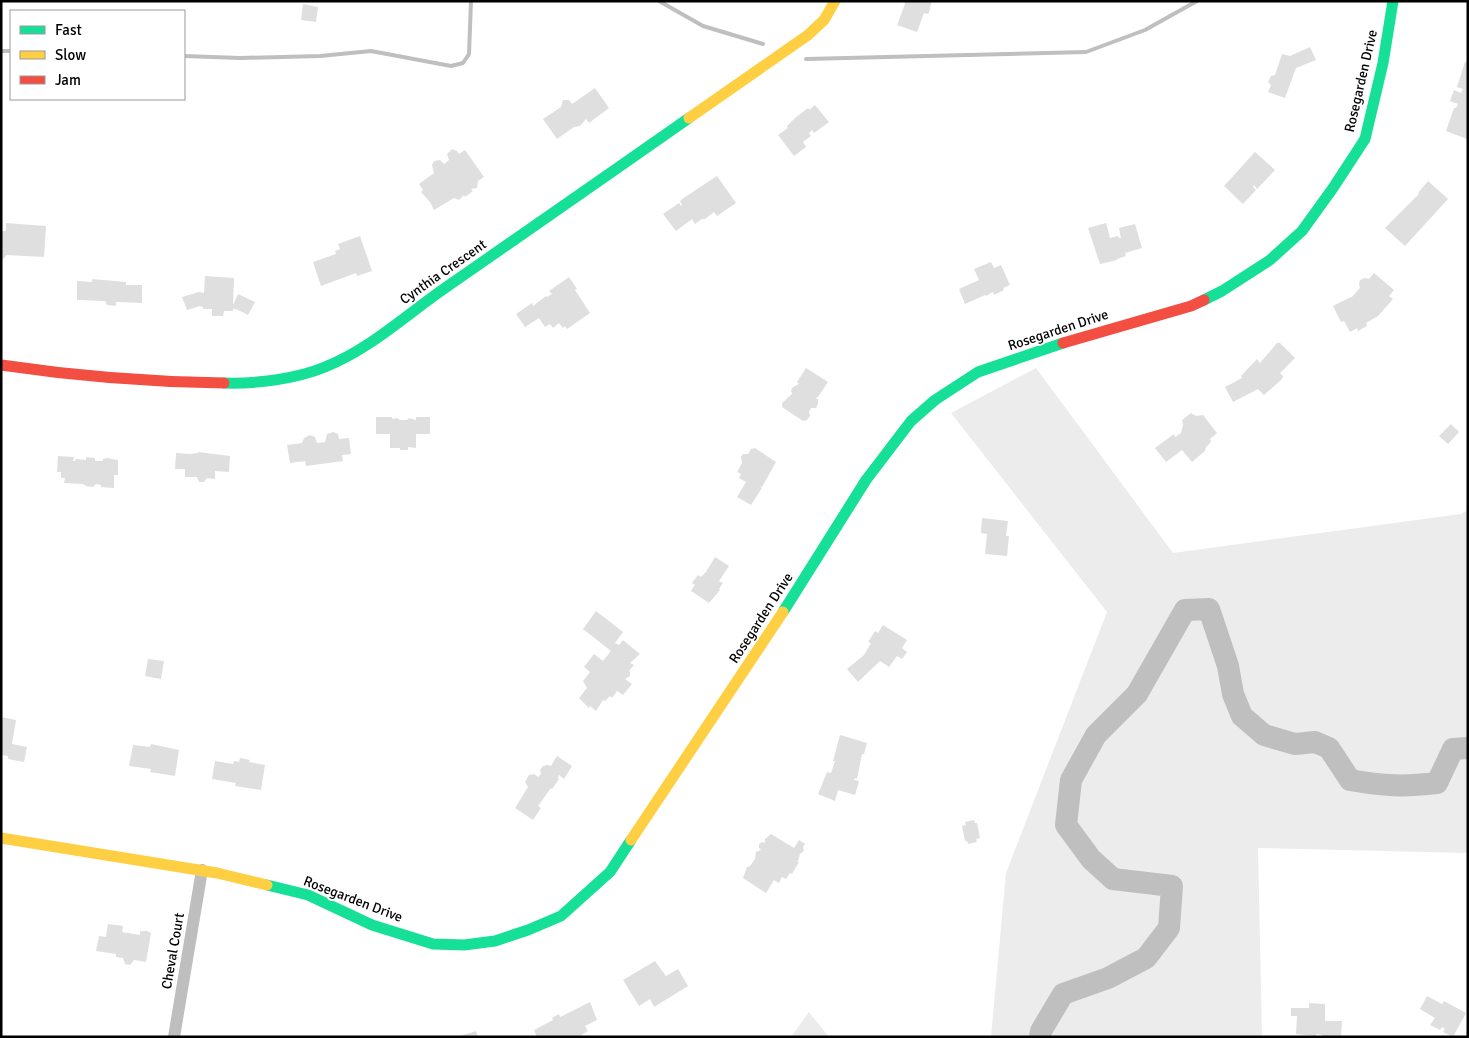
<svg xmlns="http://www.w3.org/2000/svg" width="1469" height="1038" font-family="Signika,sans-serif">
  <rect width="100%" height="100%" fill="#fff"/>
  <!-- green -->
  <path fill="#ececec" d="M1036,368L1173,553L1461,514L1468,510V853L1258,848L1262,1037H991L1006,873L1107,612L951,413Z
    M809,1012L829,1037H791Z"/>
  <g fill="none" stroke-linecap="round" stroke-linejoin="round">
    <!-- stream -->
    <path stroke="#bfbfbf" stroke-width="4" d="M659,1L703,26L763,44
      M1,51H11
      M184,56L240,58L320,56L371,51L451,66L463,63L469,54L471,1
      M806,59L1086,52L1145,30L1197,1"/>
    <!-- river -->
    <path stroke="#bfbfbf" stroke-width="22" d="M1040,1037L1041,1031L1063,994L1108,978L1146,958L1169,928L1172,886L1113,879L1091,859L1066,825L1071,780L1096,735L1137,694L1185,610L1209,609L1228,666L1233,694L1242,716L1264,735L1295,744L1315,742L1329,748L1350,780C1384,786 1403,787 1437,783L1453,749L1468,748"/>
  </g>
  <!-- building -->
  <path fill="#dfdfdf" d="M904,1H932L929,12L928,14L924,13L917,32L897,25L905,4Z
    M303,4L318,7L316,22L301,20Z
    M1310,47L1316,60L1296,68L1285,98L1268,92L1271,85L1268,82L1271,76L1275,75L1282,54L1290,56Z
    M1465,62H1468L1467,139L1446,131L1454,108H1456L1458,104L1450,101L1454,90L1461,93L1463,89L1457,87Z
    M595,88L609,108L589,123L586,119L580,126L574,127L557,139L543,119L561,107L563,100H569L572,104Z
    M815,105L829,122L814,133L812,130L809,133L811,136L803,142L806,147L794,156L778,135L788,128L787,126L795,118L808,108L809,110Z
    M452,149L457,151L459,154L465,150L484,177L478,181L477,188L471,189L473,191L465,197L464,195L459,200L454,198L434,210L430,202L421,192L423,190L419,184L434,173L432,165L434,161L440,160L444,164L449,160L447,154Z
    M1255,152L1275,170L1257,189L1254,185L1253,187L1256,190L1243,204L1224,186Z
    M717,176L736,203L717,216L714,212L705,219H702L695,224L692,219L676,231L663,214L679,203L681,206L682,205L680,201L685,197Z
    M1428,181L1448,199L1405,246L1385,228L1419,194L1418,193Z
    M6,223L46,226L44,257L7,255L1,261V231H6Z
    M1106,223L1110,238L1118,236L1119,238H1121L1119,228L1135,224L1142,248L1125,253L1126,256L1117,259V260L1100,264L1088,228Z
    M360,236L372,271L357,276L356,273L321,286L313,262L336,254L335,251L340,249L338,244Z
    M991,262L994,268L1001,265L1010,285L1003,288L1004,290L994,295L993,292L986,296L985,295L965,304L959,289L979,280L974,269Z
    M1374,273L1394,290L1389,296L1393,299L1378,316L1366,323L1367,326L1358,331L1357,328L1350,332L1344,321L1341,322L1333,306L1351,297V298L1360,288L1359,284L1360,280L1365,278L1369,279Z
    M205,276L234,278L233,305L238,294L255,302L248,315L236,309H233V311H224L223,316H212V309H203V307L200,306L187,310L182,297L199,292L204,293Z
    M569,277L577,289L575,290L590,313L567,329L565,326L563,328L559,323L553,328L550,324L545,327L539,318L525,327L516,314L532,303L533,306L546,296L547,297L552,294L549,291Z
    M92,279L126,282V285H142V303L116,302V306L107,305L105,301L77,300V281L92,282Z
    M1277,343H1280L1295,358L1280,373L1283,376L1282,379L1264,395L1258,389L1233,402L1225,387L1242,378L1241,376L1257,359L1260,363Z
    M806,368L828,382L818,397L815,398L818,399V404L816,408H811L809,412L810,416L807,420L803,421L782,407V403L792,394L791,390L793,387L799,384L797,382Z
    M1191,413L1196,416L1203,415L1217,433L1210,439L1211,442L1206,447L1205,451L1192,462L1182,450L1166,462L1155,448L1174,434L1175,437L1181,433L1183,425L1182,420Z
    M376,417H392V419L397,418L400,420H407L409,418L416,420V417H430V434H416V448L408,447V450H400V448H390V434H376Z
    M1451,424L1459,432L1448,444L1439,436Z
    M333,432L338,434L339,439L349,438L351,454L342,455L343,461L306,466L305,461L290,463L287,445L302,443L304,438L310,435L315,437L317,443L325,442L327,434Z
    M755,448L776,462L762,487L759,486L762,488L751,505L737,497L746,482L739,478L741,474L737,472L742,463L741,457L743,454H748L751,449Z
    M198,452L230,456L229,472L215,471V479L207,478L204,482H199L197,477H185V469H175L176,453L190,454L198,453Z
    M58,456L74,457L73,461H75L76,459L86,460V457L95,458V461H103V459L107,458L118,460V475H114V488L101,487V485L96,484L93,487L86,486L83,484L64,483L65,478H61V472H57Z
    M982,518L1008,521L1006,536H1009L1007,556L985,554L987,534L981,533Z
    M715,557L729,566L719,581L723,583L719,589L720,590L709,603L691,591L695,585L692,583L698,575L701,577L706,572Z
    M596,611L623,632L615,643L619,645L623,640L640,654L630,663L634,665L629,671L630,672V676L625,679L632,684L623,695L617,691L612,698L610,696L605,701L603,700L596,711L590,706L589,708L579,698L587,688L583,681L590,672L584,667L594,654L603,661L611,651L583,629Z
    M883,625L907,640L902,648L907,652L902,659L897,656L889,667L880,661L858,682L847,669L864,655L871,643L868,642L875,631L878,633Z
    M148,659L164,661L161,679L145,676Z
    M1,717L16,720L12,744L27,747L24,762L8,759V756L1,755Z
    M840,735L867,743L864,754H862L857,779L855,778L854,780L859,781L855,795L838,790L835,801L818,794L827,772L831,773L835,761H833Z
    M151,744L179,750L175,776L150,772L151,769L129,766L133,745L150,747Z
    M557,756L572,766L564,779L559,775L558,778L559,779L552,789L551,788L538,806L541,808L533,820L515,808L528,787L525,782L529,775L534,774L538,777L541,774L540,770L543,766L548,765L551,766Z
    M240,758L250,760L249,762L265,765L261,790L235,786L236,783L212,779L215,761L233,764L234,761L239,762Z
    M974,820L975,823H977L980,838L976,839L977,842L968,844L967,841H965L962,826L966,825L965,822Z
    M771,834L794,848L799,840L805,844L803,847L804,851L800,854L798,861H796L799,862L792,874L790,873L786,879L782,877L779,883L774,880L766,893L743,878L747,867L750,866L755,859L756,852L761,850L759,848V844L762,842L765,843V839Z
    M108,924L123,926L122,932L140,935V931H147L151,933L146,962L134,960L130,965L125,964L123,958L116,957V954L96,951L99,936L106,937Z
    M655,961L666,976L678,969L688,986L654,1007L650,999L639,1006L623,980Z
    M1427,996L1442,1004L1444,1001L1466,1013L1453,1037L1443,1032L1445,1029L1442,1027L1440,1030L1430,1025L1435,1018L1420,1009Z
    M590,1002L597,1020L585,1026L588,1031L578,1037H537L534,1030L553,1020L552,1018L559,1014L560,1017Z
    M1309,1003L1325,1004V1021H1342L1341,1037H1322V1035L1316,1034V1036L1296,1034L1297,1016H1291V1008H1309Z
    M476,1031L478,1037H460V1036Z"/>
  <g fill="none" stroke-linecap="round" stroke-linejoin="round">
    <!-- street -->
    <path stroke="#bebebe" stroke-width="12" d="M174,1037L202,870"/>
    <!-- fast -->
    <path stroke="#16e098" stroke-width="11" d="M1204,300L1222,291L1270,260L1302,231L1333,188L1365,139L1383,63L1393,1
      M224,383C256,384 296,379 325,367C370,349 406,315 445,288C527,231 608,175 689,118
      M783,612L866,480L911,421L935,400L978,372L1063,343
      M267,885L308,895L372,925L433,944L464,945L495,941L528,930L561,916L610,872L631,840"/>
    <!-- slow -->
    <path stroke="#ffcf43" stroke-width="11" d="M689,118L808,35L824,20L835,1
      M1,838L217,873L267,885
      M631,840L783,612"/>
    <!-- jam -->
    <path stroke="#f24e42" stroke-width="11" d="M1063,343L1191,306L1204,300
      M1,365C75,376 150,382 224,383"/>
  </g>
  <g text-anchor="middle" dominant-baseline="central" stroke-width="4" stroke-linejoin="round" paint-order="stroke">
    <!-- street labels -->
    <g font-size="14" fill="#000" stroke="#fff">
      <text transform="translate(1361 81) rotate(-77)">Rosegarden Drive</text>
      <text transform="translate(443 272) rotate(-35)">Cynthia Crescent</text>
      <text transform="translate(1058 330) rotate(-18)">Rosegarden Drive</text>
      <text transform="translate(761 618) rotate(-57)">Rosegarden Drive</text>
      <text transform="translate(353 899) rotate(21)">Rosegarden Drive</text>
      <text transform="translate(173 951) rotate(-80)">Cheval Court</text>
    </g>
  </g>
  <!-- border -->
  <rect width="1469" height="1038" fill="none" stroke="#000000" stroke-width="5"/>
  <!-- legend -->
  <rect x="10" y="10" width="175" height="90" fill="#ffffff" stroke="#999999"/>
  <rect x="20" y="26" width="25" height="8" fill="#16e098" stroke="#999999"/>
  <text x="55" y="35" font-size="15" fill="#000000">Fast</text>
  <rect x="20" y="51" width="25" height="8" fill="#ffcf43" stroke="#999999"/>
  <text x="55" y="60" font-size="15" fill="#000000">Slow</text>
  <rect x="20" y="76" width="25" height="8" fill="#f24e42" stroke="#999999"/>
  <text x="55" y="85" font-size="15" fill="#000000">Jam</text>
</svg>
